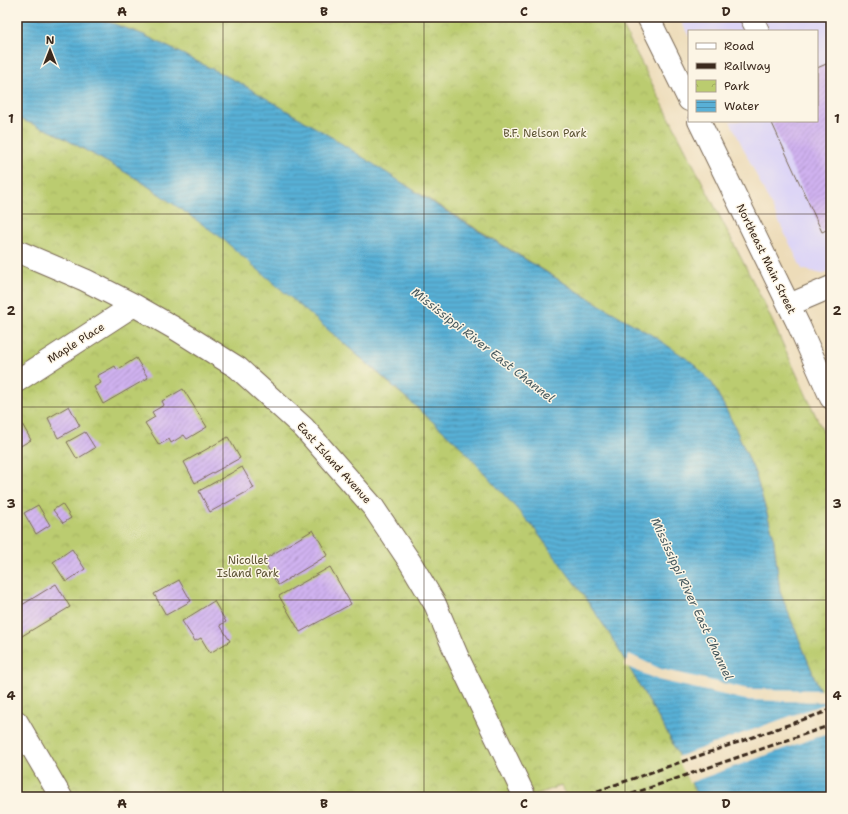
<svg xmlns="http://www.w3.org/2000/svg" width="848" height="814" font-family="'Shantell Sans',sans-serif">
  <defs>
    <pattern id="park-crowns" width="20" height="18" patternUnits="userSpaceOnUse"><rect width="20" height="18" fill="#bbcc6f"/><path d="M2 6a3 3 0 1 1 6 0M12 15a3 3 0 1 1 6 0" fill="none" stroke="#a2af60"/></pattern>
    <pattern id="water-rules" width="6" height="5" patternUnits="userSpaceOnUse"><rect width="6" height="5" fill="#59b0d6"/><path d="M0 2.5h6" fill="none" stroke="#4b8fad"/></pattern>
    <pattern id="building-hatch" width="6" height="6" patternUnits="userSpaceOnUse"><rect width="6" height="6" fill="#d0b2f0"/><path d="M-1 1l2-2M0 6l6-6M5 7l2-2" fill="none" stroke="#aa91c2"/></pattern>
  </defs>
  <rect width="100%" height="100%" fill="#fcf5e5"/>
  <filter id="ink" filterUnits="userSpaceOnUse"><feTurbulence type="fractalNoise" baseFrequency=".025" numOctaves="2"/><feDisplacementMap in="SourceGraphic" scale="8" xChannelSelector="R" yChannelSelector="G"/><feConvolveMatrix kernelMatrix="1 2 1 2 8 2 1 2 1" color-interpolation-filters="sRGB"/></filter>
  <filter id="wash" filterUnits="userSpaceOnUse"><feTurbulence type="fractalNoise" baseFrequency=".012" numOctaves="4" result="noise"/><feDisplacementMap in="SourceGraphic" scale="16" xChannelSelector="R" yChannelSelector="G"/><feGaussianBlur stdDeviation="0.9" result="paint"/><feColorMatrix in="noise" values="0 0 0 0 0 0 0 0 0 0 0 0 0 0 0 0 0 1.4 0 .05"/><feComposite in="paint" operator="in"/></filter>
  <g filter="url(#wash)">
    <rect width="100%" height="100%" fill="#eddcb9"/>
    <!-- built -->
    <path fill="#ddd5f6" d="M679,17H831V270L822,274L802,269L730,121H817V31H689V37Z"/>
    <!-- park -->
    <path fill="url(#park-crowns)" stroke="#7b7b46" d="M95,17H618L763,301L831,449V719L780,592L773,534L755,473L734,425L712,383L655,337L600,305L242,84L144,35Z
      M17,118L53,132L139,180L219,235L251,262L461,446L534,528L584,595L609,633L670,738L699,797H567L561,786L528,797H17Z"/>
    <!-- water -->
    <path fill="url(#water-rules)" stroke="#4a6d7a" d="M17,17H95L144,35L242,84L333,138L441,208L600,305L655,337L693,363L712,383L734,425L755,473L773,534L780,592L831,718V797H698L670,738L609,633L584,596L534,528L460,446L383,377L219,236L139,180L53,132L17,118Z"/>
    <!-- pier -->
    <path fill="#eddcb9" d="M629,654L661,669L748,689L822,690L826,701V702L746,700L658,680L625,666V664Z
      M827,703L831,712V732L689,783L677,757Z"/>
    <g id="blocks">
      <!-- building -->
      <path fill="url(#building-hatch)" d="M831,62V228L822,232L771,121H817V68Z
        M136,358L148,378L103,404L94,387L101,383L97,376L115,366L117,370Z
        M183,389L207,427L187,439L184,435L171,443L169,439L159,445L145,423L155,417L152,412L164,405L162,401Z
        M69,406L80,426L58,438L48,418Z
        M17,415L31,440L17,448Z
        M85,432L95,448L77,459L67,442Z
        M228,437L240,458L195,483L184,462Z
        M242,467L254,488L210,512L199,491Z
        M62,504L71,518L63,523L53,510Z
        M38,505L50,525L36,534L24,513Z
        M313,530L328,555L278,585L263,560Z
        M72,549L85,569L66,582L53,562Z
        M330,567L351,604L300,632L279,596Z
        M179,580L191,601L166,615L154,594Z
        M56,584L70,607L17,639V608Z
        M214,601L226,622L220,625L230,641L210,653L201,638L195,641L182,621Z"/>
    </g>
  </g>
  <g filter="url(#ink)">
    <use href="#blocks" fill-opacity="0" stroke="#796854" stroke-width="1"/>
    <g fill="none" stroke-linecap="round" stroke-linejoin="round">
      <defs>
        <path id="minor" d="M648,17L689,100
          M751,17L758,31
          M699,121L799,326L831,398
          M17,251L85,280L134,305L176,329L238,368L304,428L373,507L410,562L435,604L458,658L525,797
          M789,305L831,287
          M17,381L134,305
          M17,722L61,797"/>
      </defs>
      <!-- minor casing -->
      <use href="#minor" stroke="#796854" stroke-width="24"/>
      <!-- minor -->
      <use href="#minor" stroke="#fff" stroke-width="22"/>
      <!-- rail -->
      <path stroke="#3b2a1e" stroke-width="3" stroke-dasharray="6 3" stroke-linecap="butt" d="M580,797L831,710
        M623,797L831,725"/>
    </g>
  </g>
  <!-- grid -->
  <path fill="none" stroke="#3b2a1e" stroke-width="1" stroke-opacity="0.55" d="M223,17V797M424,17V797M625,17V797M17,214H831M17,407H831M17,600H831"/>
  <g text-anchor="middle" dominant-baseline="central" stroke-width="3" stroke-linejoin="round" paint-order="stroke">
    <!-- park labels -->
    <g font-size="11" fill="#5b5232" stroke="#fcf5e5">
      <text x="545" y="133">B.F. Nelson Park</text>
      <text x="248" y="560">Nicollet<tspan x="248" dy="13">Island Park</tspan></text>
    </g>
    <!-- street labels -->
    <g font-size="11" fill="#3b2a1e" stroke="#fcf5e5">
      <text transform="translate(766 259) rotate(64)">Northeast Main Street</text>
      <text transform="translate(76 343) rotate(-32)">Maple Place</text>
      <text transform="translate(334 463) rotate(48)">East Island Avenue</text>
    </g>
    <!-- water labels -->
    <g font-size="12" font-style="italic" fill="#46595e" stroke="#fcf5e5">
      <text transform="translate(483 345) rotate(38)">Mississippi River East Channel</text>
      <text transform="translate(692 599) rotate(65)">Mississippi River East Channel</text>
    </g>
  </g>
  <!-- margin -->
  <rect width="848" height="814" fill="none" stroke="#fcf5e5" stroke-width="44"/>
  <!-- legend -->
  <rect x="688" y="30" width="130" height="92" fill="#fcf5e5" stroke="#afa495"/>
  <rect x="696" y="43" width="20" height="6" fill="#ffffff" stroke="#afa495"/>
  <text x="724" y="50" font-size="12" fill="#3b2a1e">Road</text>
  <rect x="696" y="63" width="20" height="6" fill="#3b2a1e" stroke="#afa495"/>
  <text x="724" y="70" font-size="12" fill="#3b2a1e">Railway</text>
  <rect x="696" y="80" width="20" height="12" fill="url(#park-crowns)" stroke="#afa495"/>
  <text x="724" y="90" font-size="12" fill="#3b2a1e">Park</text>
  <rect x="696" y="100" width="20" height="12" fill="url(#water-rules)" stroke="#afa495"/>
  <text x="724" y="110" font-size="12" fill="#3b2a1e">Water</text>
  <!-- north arrow -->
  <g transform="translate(50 50)" stroke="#fcf5e5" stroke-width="3" paint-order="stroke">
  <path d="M0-3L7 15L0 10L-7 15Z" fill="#3b2a1e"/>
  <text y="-6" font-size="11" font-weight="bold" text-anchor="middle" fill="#3b2a1e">N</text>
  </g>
  <rect x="22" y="22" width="804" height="770" fill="none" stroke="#3b2a1e" stroke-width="1.5"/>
  <g font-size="13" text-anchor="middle" font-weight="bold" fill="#3b2a1e">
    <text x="122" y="16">A</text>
    <text x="324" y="16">B</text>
    <text x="524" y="16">C</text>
    <text x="726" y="16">D</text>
    <text x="11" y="123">1</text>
    <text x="837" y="123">1</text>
    <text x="11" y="315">2</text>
    <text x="837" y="315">2</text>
    <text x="11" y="508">3</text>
    <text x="837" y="508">3</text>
    <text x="11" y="700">4</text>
    <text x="837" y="700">4</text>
    <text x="122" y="808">A</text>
    <text x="324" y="808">B</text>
    <text x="524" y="808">C</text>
    <text x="726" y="808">D</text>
  </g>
</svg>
